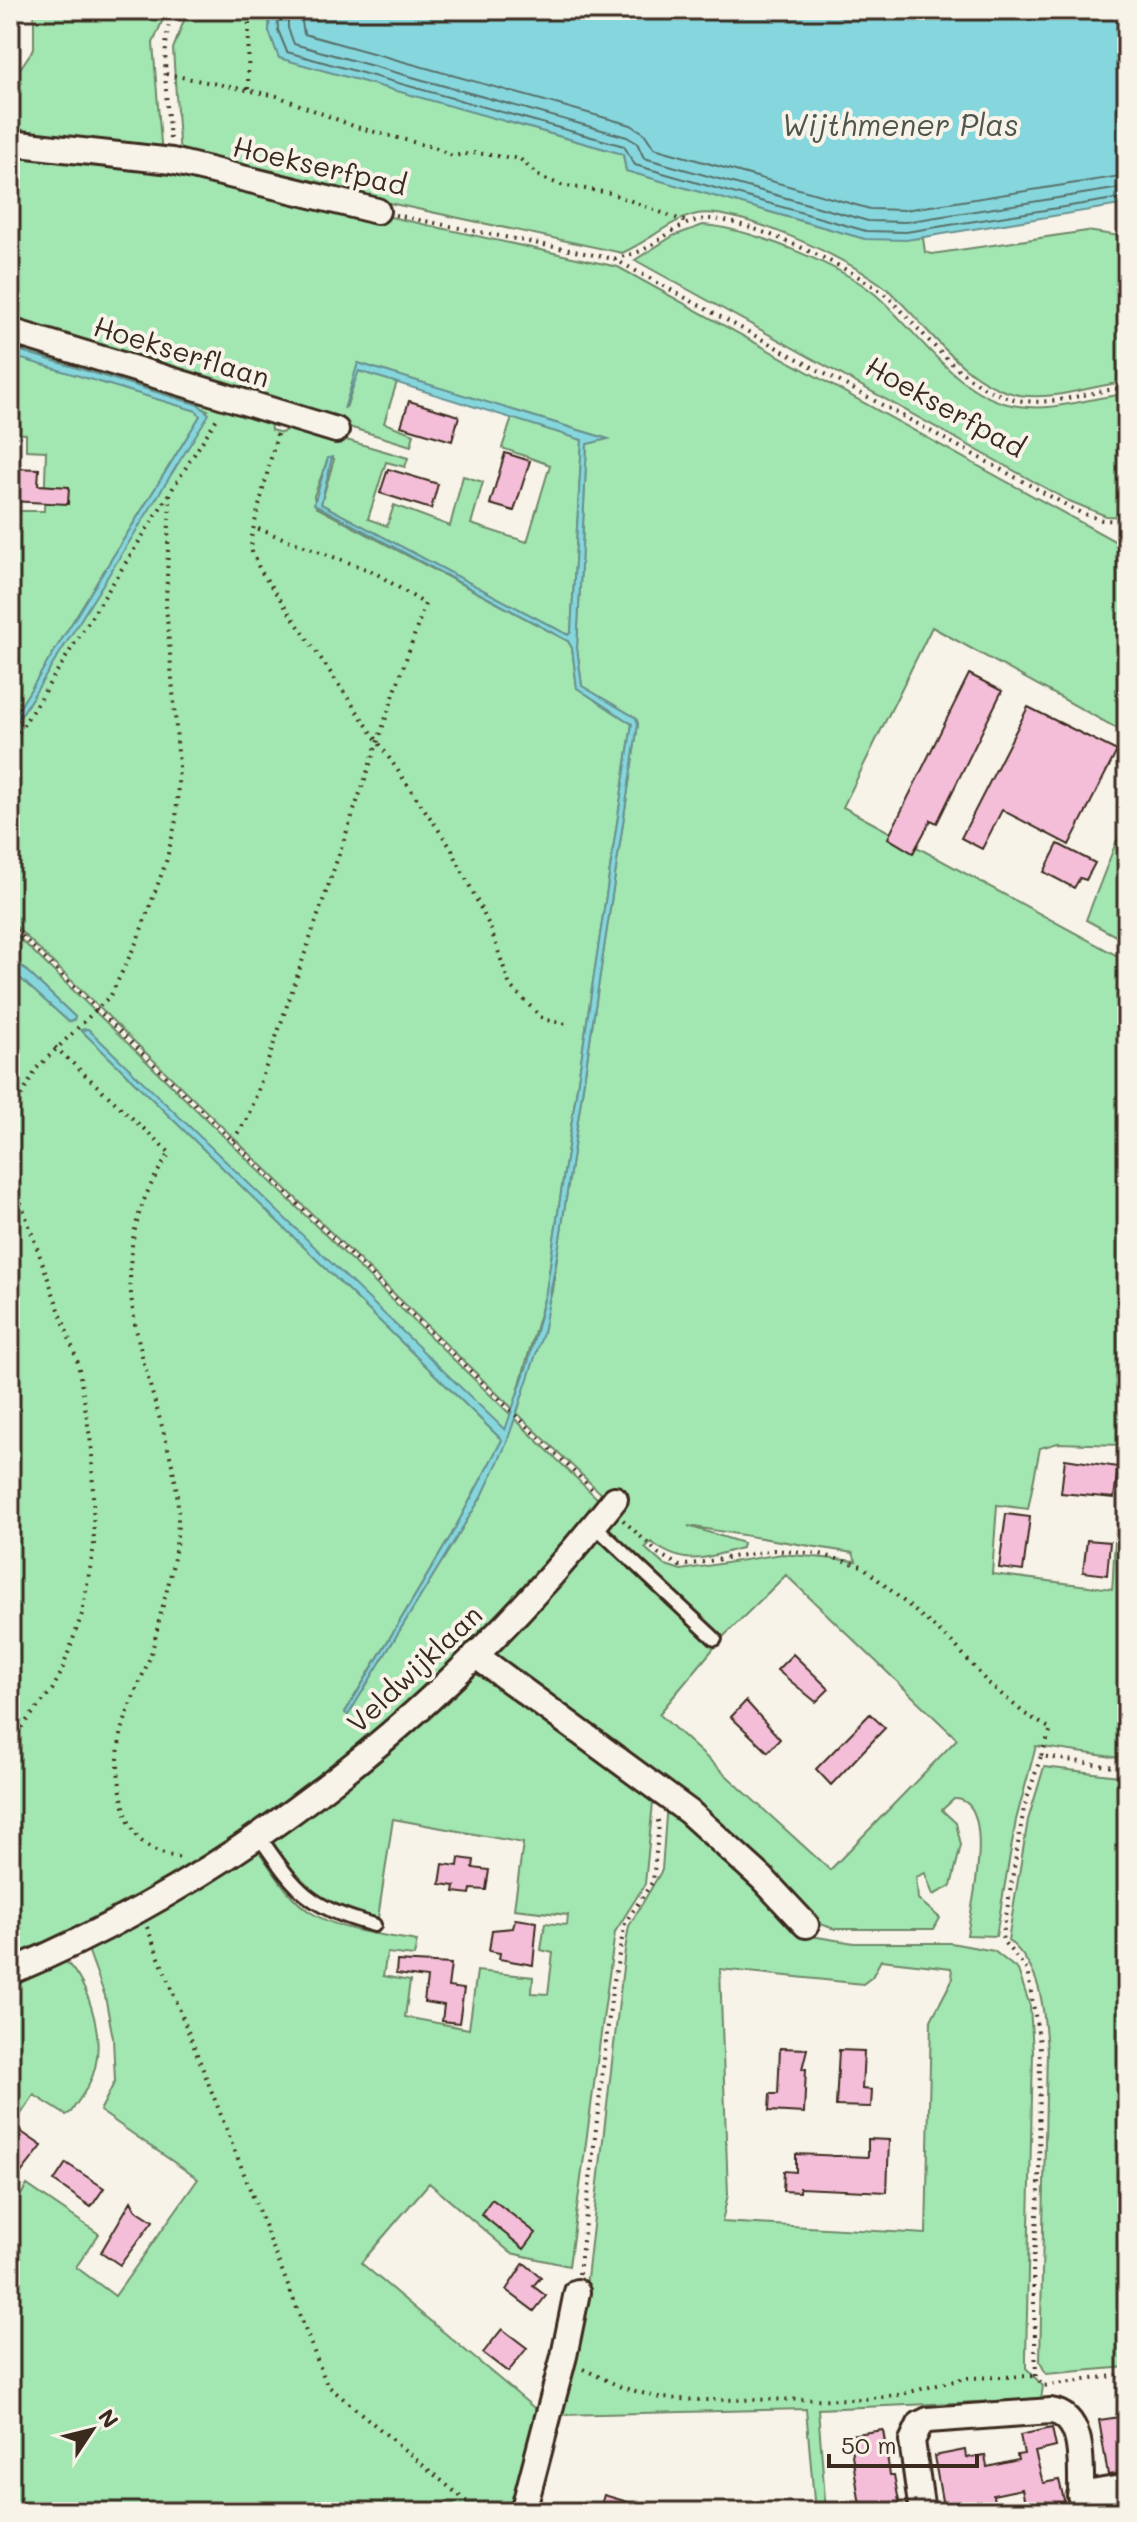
<svg xmlns="http://www.w3.org/2000/svg" width="1137" height="2522" font-family="Mali,sans-serif">
  <rect width="100%" height="100%" fill="#f7f3e8"/>
  <filter id="ink" filterUnits="userSpaceOnUse"><feTurbulence type="fractalNoise" baseFrequency=".0125" numOctaves="2"/><feDisplacementMap in="SourceGraphic" scale="16" xChannelSelector="R" yChannelSelector="G"/><feConvolveMatrix kernelMatrix="1 2 1 2 8 2 1 2 1" color-interpolation-filters="sRGB"/></filter>
  <g filter="url(#ink)">
    <!-- green -->
    <path fill="#a2e6b1" stroke="#6e8868" stroke-width="2" fill-rule="evenodd" d="M34,10H167L153,43L162,155L21,139L11,102L15,76L34,48Z
      M188,10H270L269,31L279,58L623,154L626,171L865,239L923,238L925,252L932,254L1087,231L1127,237V382C1091,385 1055,401 1019,395C962,384 927,324 887,289C856,262 737,206 697,214C670,220 648,242 622,253L180,158L173,49Z
      M10,154L181,171L618,267L1118,543L1127,542V734L932,627L843,807L1127,961V1475L1121,1445L1058,1443L1040,1448L1028,1509L997,1505L992,1574L1112,1589C1115,1566 1111,1523 1127,1506V1759L1036,1746L1016,1820L996,1936L967,1935C971,1909 998,1798 954,1799L942,1810L956,1823L961,1845L951,1886L933,1895L925,1873L916,1877L918,1899L940,1918L934,1929H835L812,1921L490,1655L607,1499L517,1413L552,1291L638,724L636,718L582,686L577,648L587,444L608,439L358,363L346,408L358,371L397,382L384,423L414,434L411,446L10,323ZM688,1526L853,1553L856,1561L782,1554L681,1570L663,1564L645,1548L651,1542C686,1568 703,1558 742,1548L743,1543ZM786,1575L957,1739L830,1870L659,1714L723,1637Z
      M703,225C748,228 841,265 876,295C918,332 958,398 1018,406C1056,412 1090,397 1127,394V517L1106,516L1067,500L635,260L673,236Z
      M10,337L270,420L271,430L282,433L292,424L408,458L405,467L386,462L368,519L387,526L394,505L450,526L463,476L483,482L471,524L527,542L550,465L502,448L512,418L582,440L571,632L568,635L321,504L334,459L328,458L314,496L316,507L568,641L572,648L577,688L632,724L546,1292L513,1409L10,921V733L208,410L10,348Z
      M10,355L197,411L200,416L10,723V511H44L46,451L26,450V434L10,433V401H14V386H10Z
      M1127,814V942L1086,920Z
      M10,929L511,1415L506,1429L502,1430L88,1029L81,1030L502,1440L452,1534L345,1712L348,1715L483,1494L515,1419L600,1501L547,1574L383,1732L214,1857L10,1965V969L69,1022L75,1017L10,955Z
      M477,1668L654,1792L645,1884L615,1932L569,2266L511,2253L429,2183L361,2263L545,2417L519,2512H335L320,2500L310,2512H10V2213L27,2185L99,2234L76,2267L115,2296L198,2179L100,2111L115,2081L113,2038L105,1996L86,1944L254,1845C270,1866 287,1897 310,1912C340,1931 382,1935 417,1941L414,1956L387,1953L383,1976L410,1981L405,2017L469,2029L477,1971L533,1977L532,1993L548,1994L553,1953L541,1950L545,1923L567,1925L568,1915L514,1909L523,1843L393,1819L378,1918C322,1902 298,1892 269,1840Z
      M1044,1767L1127,1777V2367L1046,2374L1040,2362L1047,2052C1044,2010 1043,1969 1008,1940L1028,1820Z
      M667,1802L811,1936L854,1943H951L994,1951L1018,1970L1030,2006L1033,2052L1026,2357V2368L1043,2386L1041,2399L818,2409L826,2512H815L806,2409L561,2415L579,2347L625,1950L629,1926L662,1870ZM881,1960L951,1968L953,1978L931,2020L926,2234L722,2222L728,2194L720,1969L863,1984L872,1977Z
      M60,1956C88,1979 104,2033 95,2068C91,2085 80,2098 71,2112L66,2115L34,2095L10,2130V1978Z"/>
    <!-- water -->
    <path fill="#86d7dd" stroke="#689291" stroke-width="2" d="M270,10H1127V204L906,240L865,239L626,171L623,154L279,58L269,31Z
      M11,348L199,405L209,414L10,733V723L200,416L197,411L12,356Z
      M358,363L608,439L587,444L577,648L582,686L636,718L638,724L559,1245L543,1333L506,1445L483,1494L348,1715L345,1713L452,1534L502,1440L81,1030L88,1029L505,1430L528,1363L546,1292L632,724L577,688L572,648L568,641L314,504L328,458L332,457L321,504L568,635L571,632L582,440L359,371L344,409Z
      M10,955L75,1017L74,1020L69,1022L10,969Z"/>
    <g fill="none" stroke-linecap="round" stroke-linejoin="round">
      <!-- shore -->
      <path stroke="#596f6a" stroke-width="2" d="M277,10L278,30L287,52L624,146L635,165L866,231L906,232L1127,197
        M288,10V28L294,44L627,137L637,143L644,158L868,221L905,222L1127,187
        M300,10L304,34L631,125L644,133L654,148L870,209L905,210L1127,175"/>
    </g>
    <!-- building -->
    <path fill="#f4bed9" stroke="#3b2a1e" stroke-width="2" d="M409,401L459,416L452,441L401,426Z
      M505,453L530,461L514,511L490,504Z
      M10,468L39,469L38,485L69,487L68,504L10,501Z
      M388,469L438,484L431,509L380,493Z
      M969,674L1002,691L937,823L931,820L913,853L888,838Z
      M1028,707L1117,751L1069,845L1002,810L982,849L961,838Z
      M1058,844L1095,863L1086,880L1080,878L1074,888L1044,872Z
      M1065,1459L1118,1467L1114,1498L1061,1493Z
      M1006,1514L1030,1517L1023,1571L999,1568Z
      M1087,1540L1110,1542L1107,1575L1083,1572Z
      M793,1654L829,1689L816,1702L777,1670Z
      M746,1701L780,1739L768,1752L731,1717Z
      M870,1714L885,1728L831,1785L816,1769Z
      M459,1858L474,1860L473,1868L489,1870L486,1890L471,1889L470,1894L454,1892L455,1886L440,1884L443,1864L458,1866Z
      M515,1919L537,1922L533,1965L499,1959L500,1953L489,1951L492,1930L513,1928Z
      M397,1961L451,1964L448,1987L464,1989L459,2023L442,2021L444,2005L424,2002L427,1978L396,1974Z
      M780,2048L807,2049L802,2069H806L804,2113L769,2111L770,2094H778Z
      M839,2050L864,2051L862,2089L872,2090L871,2107L836,2106Z
      M17,2129L42,2146L10,2187V2140Z
      M868,2139L889,2140L887,2192L800,2188V2192L783,2191L784,2171L796,2172V2154L868,2157Z
      M66,2163L104,2188L91,2207L54,2181Z
      M492,2199L536,2233L524,2249L481,2214Z
      M131,2201L135,2209L153,2221L120,2265L101,2252Z
      M524,2263L541,2277L533,2286L546,2296L534,2311L506,2290Z
      M502,2329L527,2348L508,2372L483,2353Z
      M1127,2416V2472L1108,2475L1099,2420Z
      M1052,2428L1056,2447L1035,2452L1043,2483L1059,2480L1067,2512H1027L1022,2489L993,2495L995,2512H944L934,2456L965,2450L966,2458L985,2455L987,2467L1018,2460L1017,2455L1024,2454L1020,2435Z
      M883,2430L890,2475H894L901,2512H861L849,2435Z
      M604,2495L648,2508L647,2512H599Z"/>
    <g fill="none" stroke-linecap="round" stroke-linejoin="round">
      <defs>
        <path id="service" d="M594,1525L715,1639
          M258,1835C297,1891 306,1906 374,1925"/>
        <path id="minor" d="M10,143L172,161L377,211
          M10,331L336,430
          M475,1655L689,1812L762,1878L806,1925
          M10,1972C248,1872 456,1701 615,1499
          M1080,2495L1127,2487
          M523,2512L564,2356L577,2292
          M922,2512L912,2441L920,2424L928,2420L1051,2411C1091,2417 1078,2482 1082,2512"/>
      </defs>
      <!-- service casing -->
      <use href="#service" stroke="#3b2a1e" stroke-width="18"/>
      <!-- minor casing -->
      <use href="#minor" stroke="#3b2a1e" stroke-width="30"/>
      <!-- path -->
      <path stroke="#3b2a1e" stroke-width="4" stroke-dasharray="2 6" stroke-linecap="butt" d="M166,74L277,96L356,127L436,148L452,156L475,153L520,159L540,177L561,185L610,193L689,223
        M248,89L249,10
        M170,139C166,97 161,51 172,10
        M395,215L614,259C623,256 634,254 643,250C665,238 682,220 708,219C747,218 863,272 891,300C928,336 963,390 1018,400C1056,407 1090,390 1127,388
        M614,259L1081,513L1102,520L1127,521
        M277,434L251,538L252,552L260,570L451,848L490,927L510,986L543,1019L566,1024
        M10,746L219,415
        M10,925L594,1491
        M55,1047L170,1153C108,1242 130,1317 158,1413C167,1443 177,1477 178,1508C179,1544 171,1575 162,1609C157,1626 155,1645 148,1662C133,1700 113,1736 119,1778C125,1824 134,1852 183,1858
        M10,1117L37,1068L111,995L137,941L166,862L176,821L179,765L166,605L170,493
        M233,1140L249,1116L425,604L374,572L253,527
        M10,1172L78,1363L92,1450L94,1546L82,1614L61,1673L52,1690L10,1741
        M623,1520L659,1554L680,1566L773,1550L820,1554L862,1566L954,1644L987,1682L1025,1714L1051,1729L1041,1756
        M1127,1769L1041,1756L1024,1808L1002,1940L1027,1970L1040,2043L1039,2190L1033,2268L1036,2376L1043,2386L1127,2374
        M147,1927L327,2385L479,2512
        M579,2274L612,1991L625,1923L653,1881L659,1824L656,1815
        M583,2369L621,2387L660,2398L700,2400L864,2399L898,2395L965,2378L1036,2376"/>
      <!-- service -->
      <use href="#service" stroke="#f7f3e8" stroke-width="12"/>
      <!-- minor -->
      <use href="#minor" stroke="#f7f3e8" stroke-width="24"/>
    </g>
  </g>
  <g text-anchor="middle" dominant-baseline="central" stroke-width="8" stroke-linejoin="round" paint-order="stroke">
    <!-- street labels -->
    <g font-size="28" fill="#3b2a1e" stroke="#f7f3e8">
      <text transform="translate(320 165) rotate(13)">Hoekserfpad</text>
      <text transform="translate(182 351) rotate(17)">Hoekserflaan</text>
      <text transform="translate(946 406) rotate(29)">Hoekserfpad</text>
      <text transform="translate(414 1668) rotate(-43)">Veldwijklaan</text>
    </g>
    <!-- water labels -->
    <g font-size="30" font-style="italic" fill="#4e554e" stroke="#f7f3e8">
      <text x="900" y="124">Wijthmener Plas</text>
    </g>
  </g>
  <!-- margin -->
  <rect width="1137" height="2522" fill="none" stroke="#f7f3e8" stroke-width="40"/>
  <rect x="20" y="20" width="1097" height="2482" fill="none" stroke="#3b2a1e" stroke-width="3" filter="url(#ink)"/>
  <!-- north arrow -->
  <g transform="translate(92 2430) rotate(55)" stroke="#f7f3e8" stroke-width="6" paint-order="stroke">
  <path d="M0-6L14 30L0 20L-14 30Z" fill="#3b2a1e"/>
  <text y="-12" font-size="22" font-weight="bold" text-anchor="middle" fill="#3b2a1e">N</text>
  </g>
  <!-- scale -->
  <path d="M829 2454v12h148v-12" fill="none" stroke="#3b2a1e" stroke-width="4"/>
  <text x="841" y="2454" font-size="24" fill="#3b2a1e" stroke="#f7f3e8" stroke-width="6" paint-order="stroke">50 m</text>
</svg>
